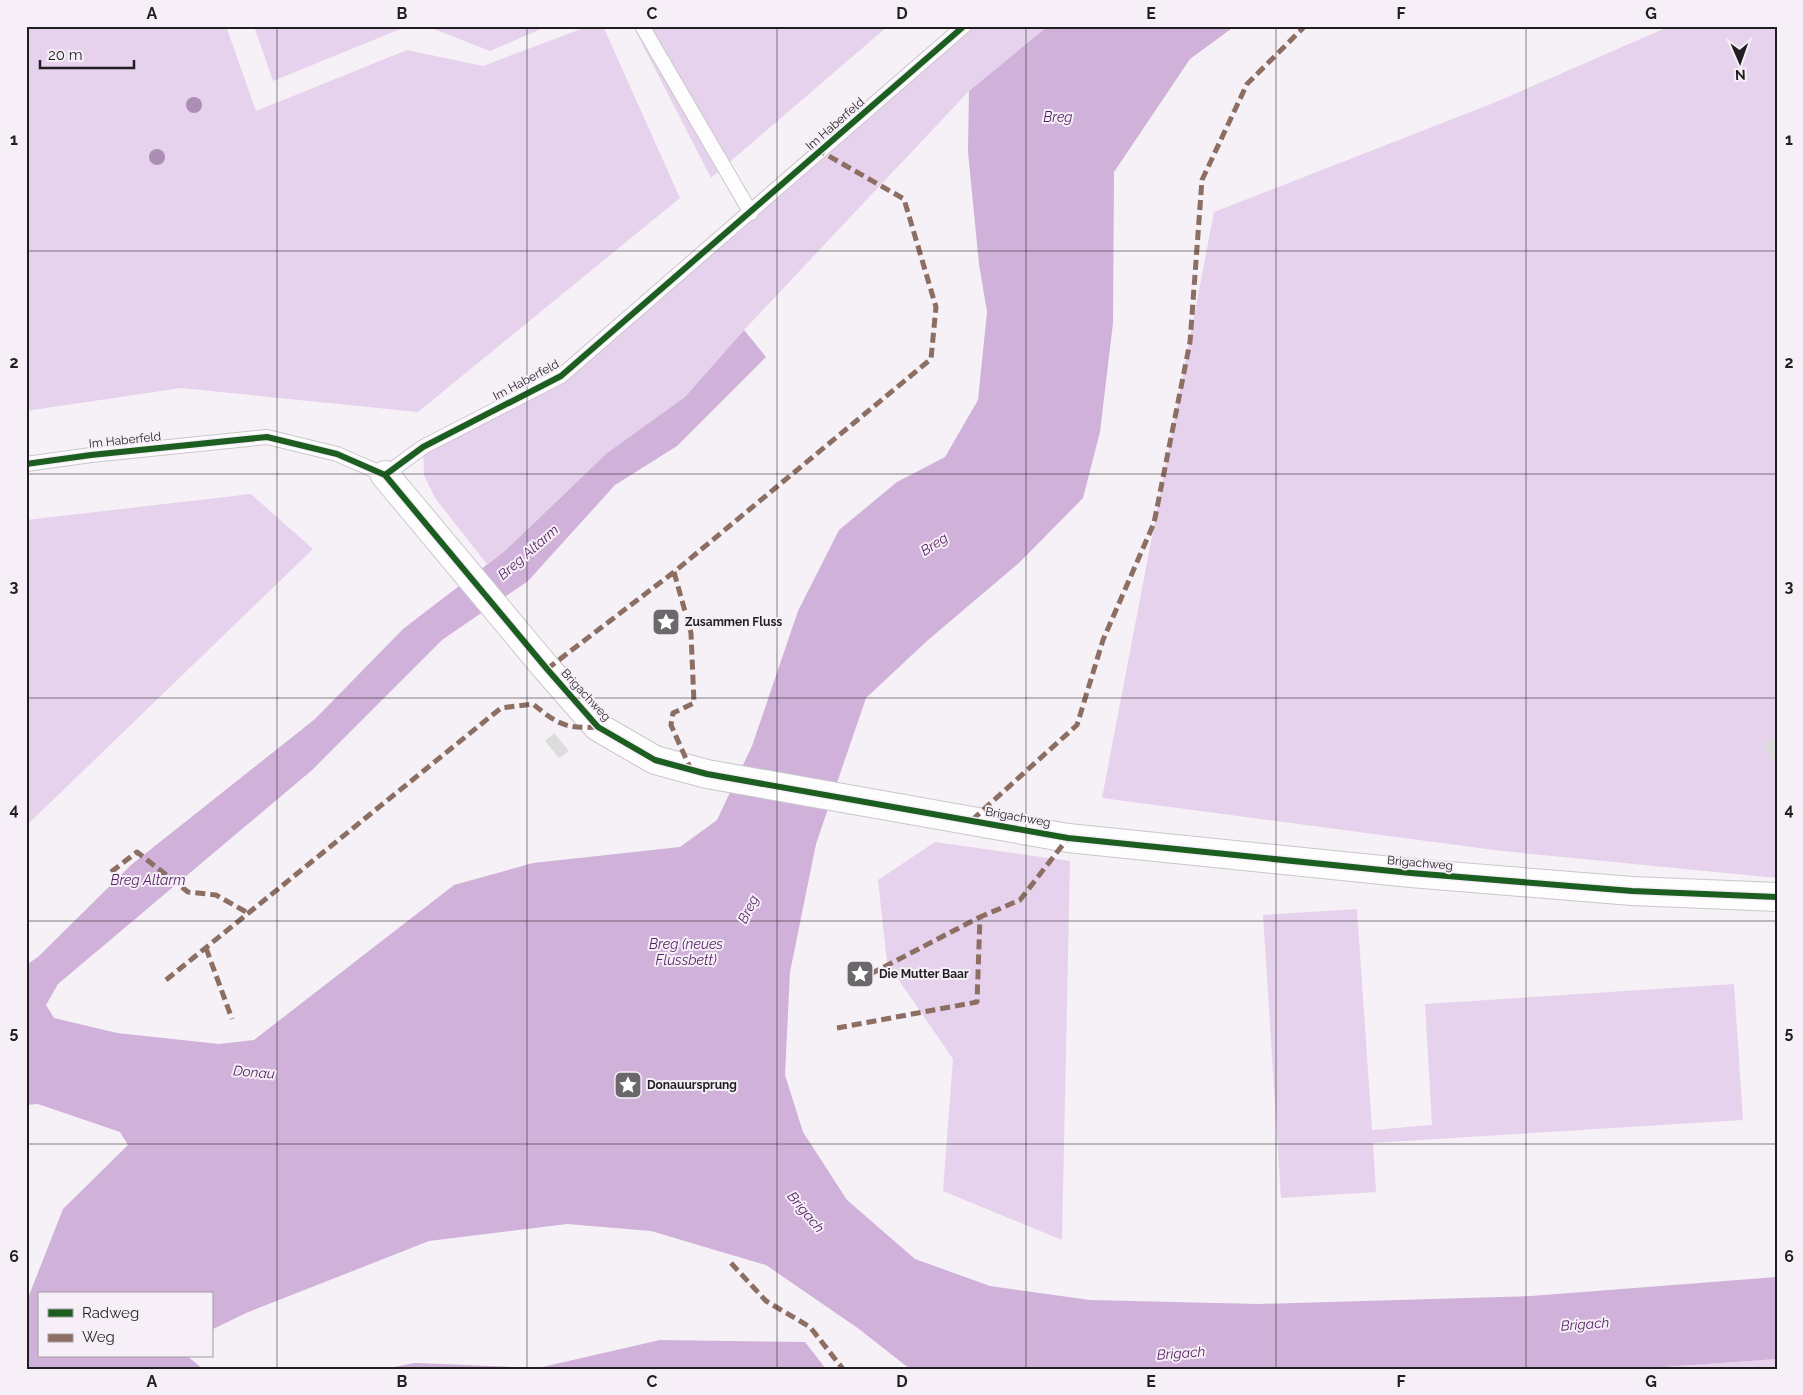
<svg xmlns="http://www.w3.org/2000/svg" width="1803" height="1395" font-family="Raleway,sans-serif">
  <rect width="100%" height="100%" fill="#f5f1f6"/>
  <!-- green -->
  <path fill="#e7d2ed" d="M26,26H226L256,111L407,50L483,66L589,26H603L680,198L418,412L181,388L26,411Z
    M254,26H408L273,81Z
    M426,26H548L490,51Z
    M633,26H888L711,178Z
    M964,26H1048L969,91L744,330L685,397L607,453L506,550L487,564L435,498L424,475L423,447L561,376Z
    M1670,26H1777V878L1502,851L1102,798L1214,212L1496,102Z
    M251,494L313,549L26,826V520Z
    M935,842L1070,861L1062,1240L943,1191L953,1059L887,963L878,880Z
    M1357,909L1372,1130L1432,1125L1425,1004L1734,984L1743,1120L1373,1143L1376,1192L1281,1198L1263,915Z
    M1777,1359V1369H1636Z"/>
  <!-- water -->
  <path fill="#d0b1d9" d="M1048,26H1235L1190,59L1114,172L1113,323L1100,432L1083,498L1019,563L928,640L866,698L816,844L790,972L785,1075L803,1132L847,1200L915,1259L990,1286L1090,1300L1258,1304L1531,1296L1777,1277V1359L1636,1369H910L859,1329L766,1265L651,1231L567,1224L429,1241L246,1313L211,1330V1294H39V1356H187L203,1369H26V1303L63,1209L128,1145L120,1132L38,1104L26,1105V965L38,957L131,865L315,719L403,629L506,550L607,453L685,397L744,330L766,357L677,446L615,485L528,581L442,640L311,771L58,984L46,1005L54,1018L117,1033L219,1044L254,1040L454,885L533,863L680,847L717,820L752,746L798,611L839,530L897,482L945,457L978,400L987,312L979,264L968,152L969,91Z
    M660,1340L805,1342L826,1369H383L415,1363L538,1368Z"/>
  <!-- building -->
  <path fill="#dcdcdc" d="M554,733L569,751L559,758L545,741Z
    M1777,736V768L1763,744Z"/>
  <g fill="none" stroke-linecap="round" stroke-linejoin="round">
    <defs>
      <path id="service" d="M642,26L751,213
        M26,464L91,455L267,437L337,454L385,475L423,447L561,376L964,26"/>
      <path id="minor" d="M385,475L547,669L598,727L655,760L707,774L1068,838L1411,873L1632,891L1777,897"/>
    </defs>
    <!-- service casing -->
    <use href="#service" stroke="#cac7cb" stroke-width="16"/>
    <!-- minor casing -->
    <use href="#minor" stroke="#cac7cb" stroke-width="30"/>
    <!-- service -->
    <use href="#service" stroke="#fefdfe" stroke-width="14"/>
    <!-- minor -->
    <use href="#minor" stroke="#fefdfe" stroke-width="28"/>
    <!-- quiet -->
    <path stroke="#8d6e63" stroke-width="5" stroke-dasharray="10 5" stroke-linecap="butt" d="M674,572L691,633L694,703L673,713L671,725L691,770
      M547,669L674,572L931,359L936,307L904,199L820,151
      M972,820L1077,725L1103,640L1154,523L1190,342L1202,180L1247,84L1305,26
      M111,872L137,852L188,892L216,895L248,913
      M206,948L232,1019
      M166,980L501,708L533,704C558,724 564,729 598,727
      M857,981L980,917
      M837,1028L977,1002L980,917L1020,900L1068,838
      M731,1263L766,1301L810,1327L843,1369"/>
    <defs>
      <path id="cycleway" d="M26,464L91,455L267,437L337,454L385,475L547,669L598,727L655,760L707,774L1068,838L1411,873L1632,891L1777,897
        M385,475L423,447L561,376L964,26"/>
    </defs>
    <!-- cycleway casing -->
    <use href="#cycleway" stroke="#f6eff8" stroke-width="9"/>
    <!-- cycleway -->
    <use href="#cycleway" stroke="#1b5e20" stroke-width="6"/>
  </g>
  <!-- trees -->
  <g fill="#ac8eb5">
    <circle cx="194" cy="105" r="8"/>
    <circle cx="157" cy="157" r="8"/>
  </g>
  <!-- grid -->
  <path fill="none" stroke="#211e22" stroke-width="1" stroke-opacity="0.55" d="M277,26V1369M527,26V1369M777,26V1369M1026,26V1369M1276,26V1369M1526,26V1369M26,251H1777M26,474H1777M26,698H1777M26,921H1777M26,1144H1777"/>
  <!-- icons -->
  <defs>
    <symbol id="sight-square" viewBox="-11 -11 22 22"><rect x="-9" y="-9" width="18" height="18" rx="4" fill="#6b686c" stroke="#f6eff8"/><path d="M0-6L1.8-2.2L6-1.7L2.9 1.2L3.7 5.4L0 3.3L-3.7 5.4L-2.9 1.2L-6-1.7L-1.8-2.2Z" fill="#fff"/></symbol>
  </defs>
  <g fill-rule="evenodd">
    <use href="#sight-square" x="650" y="606" width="32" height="32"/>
    <use href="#sight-square" x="844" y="958" width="32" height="32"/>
    <use href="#sight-square" x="612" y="1069" width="32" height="32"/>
  </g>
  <g text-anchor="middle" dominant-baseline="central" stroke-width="4" stroke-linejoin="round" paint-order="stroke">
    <!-- street labels -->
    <g font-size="12" fill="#211e22" stroke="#f6eff8">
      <text transform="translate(835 124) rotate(-41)">Im Haberfeld</text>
      <text transform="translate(526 380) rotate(-28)">Im Haberfeld</text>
      <text transform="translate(125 440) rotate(-6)">Im Haberfeld</text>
      <text transform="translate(586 695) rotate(47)">Brigachweg</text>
      <text transform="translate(1018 817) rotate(10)">Brigachweg</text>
      <text transform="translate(1420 863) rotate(5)">Brigachweg</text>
    </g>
    <!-- poi labels -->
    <g font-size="12" font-weight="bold" fill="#211e22" stroke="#f6eff8" text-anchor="start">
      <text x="685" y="622">Zusammen Fluss</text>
      <text x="879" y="974">Die Mutter Baar</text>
      <text x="647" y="1085">Donauursprung</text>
    </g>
    <!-- water labels -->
    <g font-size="14" font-style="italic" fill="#531f60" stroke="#f6eff8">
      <text x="1058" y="117">Breg</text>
      <text transform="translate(934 544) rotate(-33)">Breg</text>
      <text transform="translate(528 552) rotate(-41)">Breg Altarm</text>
      <text x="148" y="880">Breg Altarm</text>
      <text transform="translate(748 909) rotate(-64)">Breg</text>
      <text x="686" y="944">Breg (neues<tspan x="686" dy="16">Flussbett)</tspan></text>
      <text transform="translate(254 1072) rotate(5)">Donau</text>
      <text transform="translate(806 1212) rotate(50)">Brigach</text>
      <text transform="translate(1585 1324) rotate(-4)">Brigach</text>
      <text transform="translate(1181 1353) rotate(-4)">Brigach</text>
    </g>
  </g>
  <!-- border -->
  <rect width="1803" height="1395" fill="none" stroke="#f6eff8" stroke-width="55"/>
  <!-- legend -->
  <rect x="38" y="1292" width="175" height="65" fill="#f6eff8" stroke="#a19ba2"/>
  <rect x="48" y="1309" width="25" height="8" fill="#1b5e20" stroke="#a19ba2"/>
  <text x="82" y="1318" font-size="15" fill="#211e22">Radweg</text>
  <rect x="48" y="1334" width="25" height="8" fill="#8d6e63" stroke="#a19ba2"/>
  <text x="82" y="1342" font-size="15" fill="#211e22">Weg</text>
  <!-- north arrow -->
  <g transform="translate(1740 62) rotate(178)" stroke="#f6eff8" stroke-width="4" paint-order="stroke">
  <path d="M0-4L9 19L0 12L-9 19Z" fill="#211e22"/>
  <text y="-8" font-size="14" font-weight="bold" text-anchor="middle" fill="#211e22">N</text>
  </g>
  <!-- scale -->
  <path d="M40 60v8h94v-8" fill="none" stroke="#211e22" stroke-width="2.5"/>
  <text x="48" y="60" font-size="15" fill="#211e22" stroke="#f6eff8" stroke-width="4" paint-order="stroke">20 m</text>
  <rect x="28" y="28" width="1748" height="1340" fill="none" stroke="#211e22" stroke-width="2"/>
  <g font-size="16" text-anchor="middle" font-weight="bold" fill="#211e22">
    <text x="152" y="19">A</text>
    <text x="402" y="19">B</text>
    <text x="652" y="19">C</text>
    <text x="902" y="19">D</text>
    <text x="1151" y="19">E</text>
    <text x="1401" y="19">F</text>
    <text x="1651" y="19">G</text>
    <text x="14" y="145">1</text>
    <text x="1789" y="145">1</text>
    <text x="14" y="368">2</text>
    <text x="1789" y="368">2</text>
    <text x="14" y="592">3</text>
    <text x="1789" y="592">3</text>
    <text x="14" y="815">4</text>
    <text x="1789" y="815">4</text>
    <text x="14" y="1038">5</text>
    <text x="1789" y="1038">5</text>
    <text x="14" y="1262">6</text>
    <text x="1789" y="1262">6</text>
    <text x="152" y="1387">A</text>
    <text x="402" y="1387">B</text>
    <text x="652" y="1387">C</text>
    <text x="902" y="1387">D</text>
    <text x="1151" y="1387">E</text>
    <text x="1401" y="1387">F</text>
    <text x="1651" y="1387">G</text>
  </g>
</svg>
